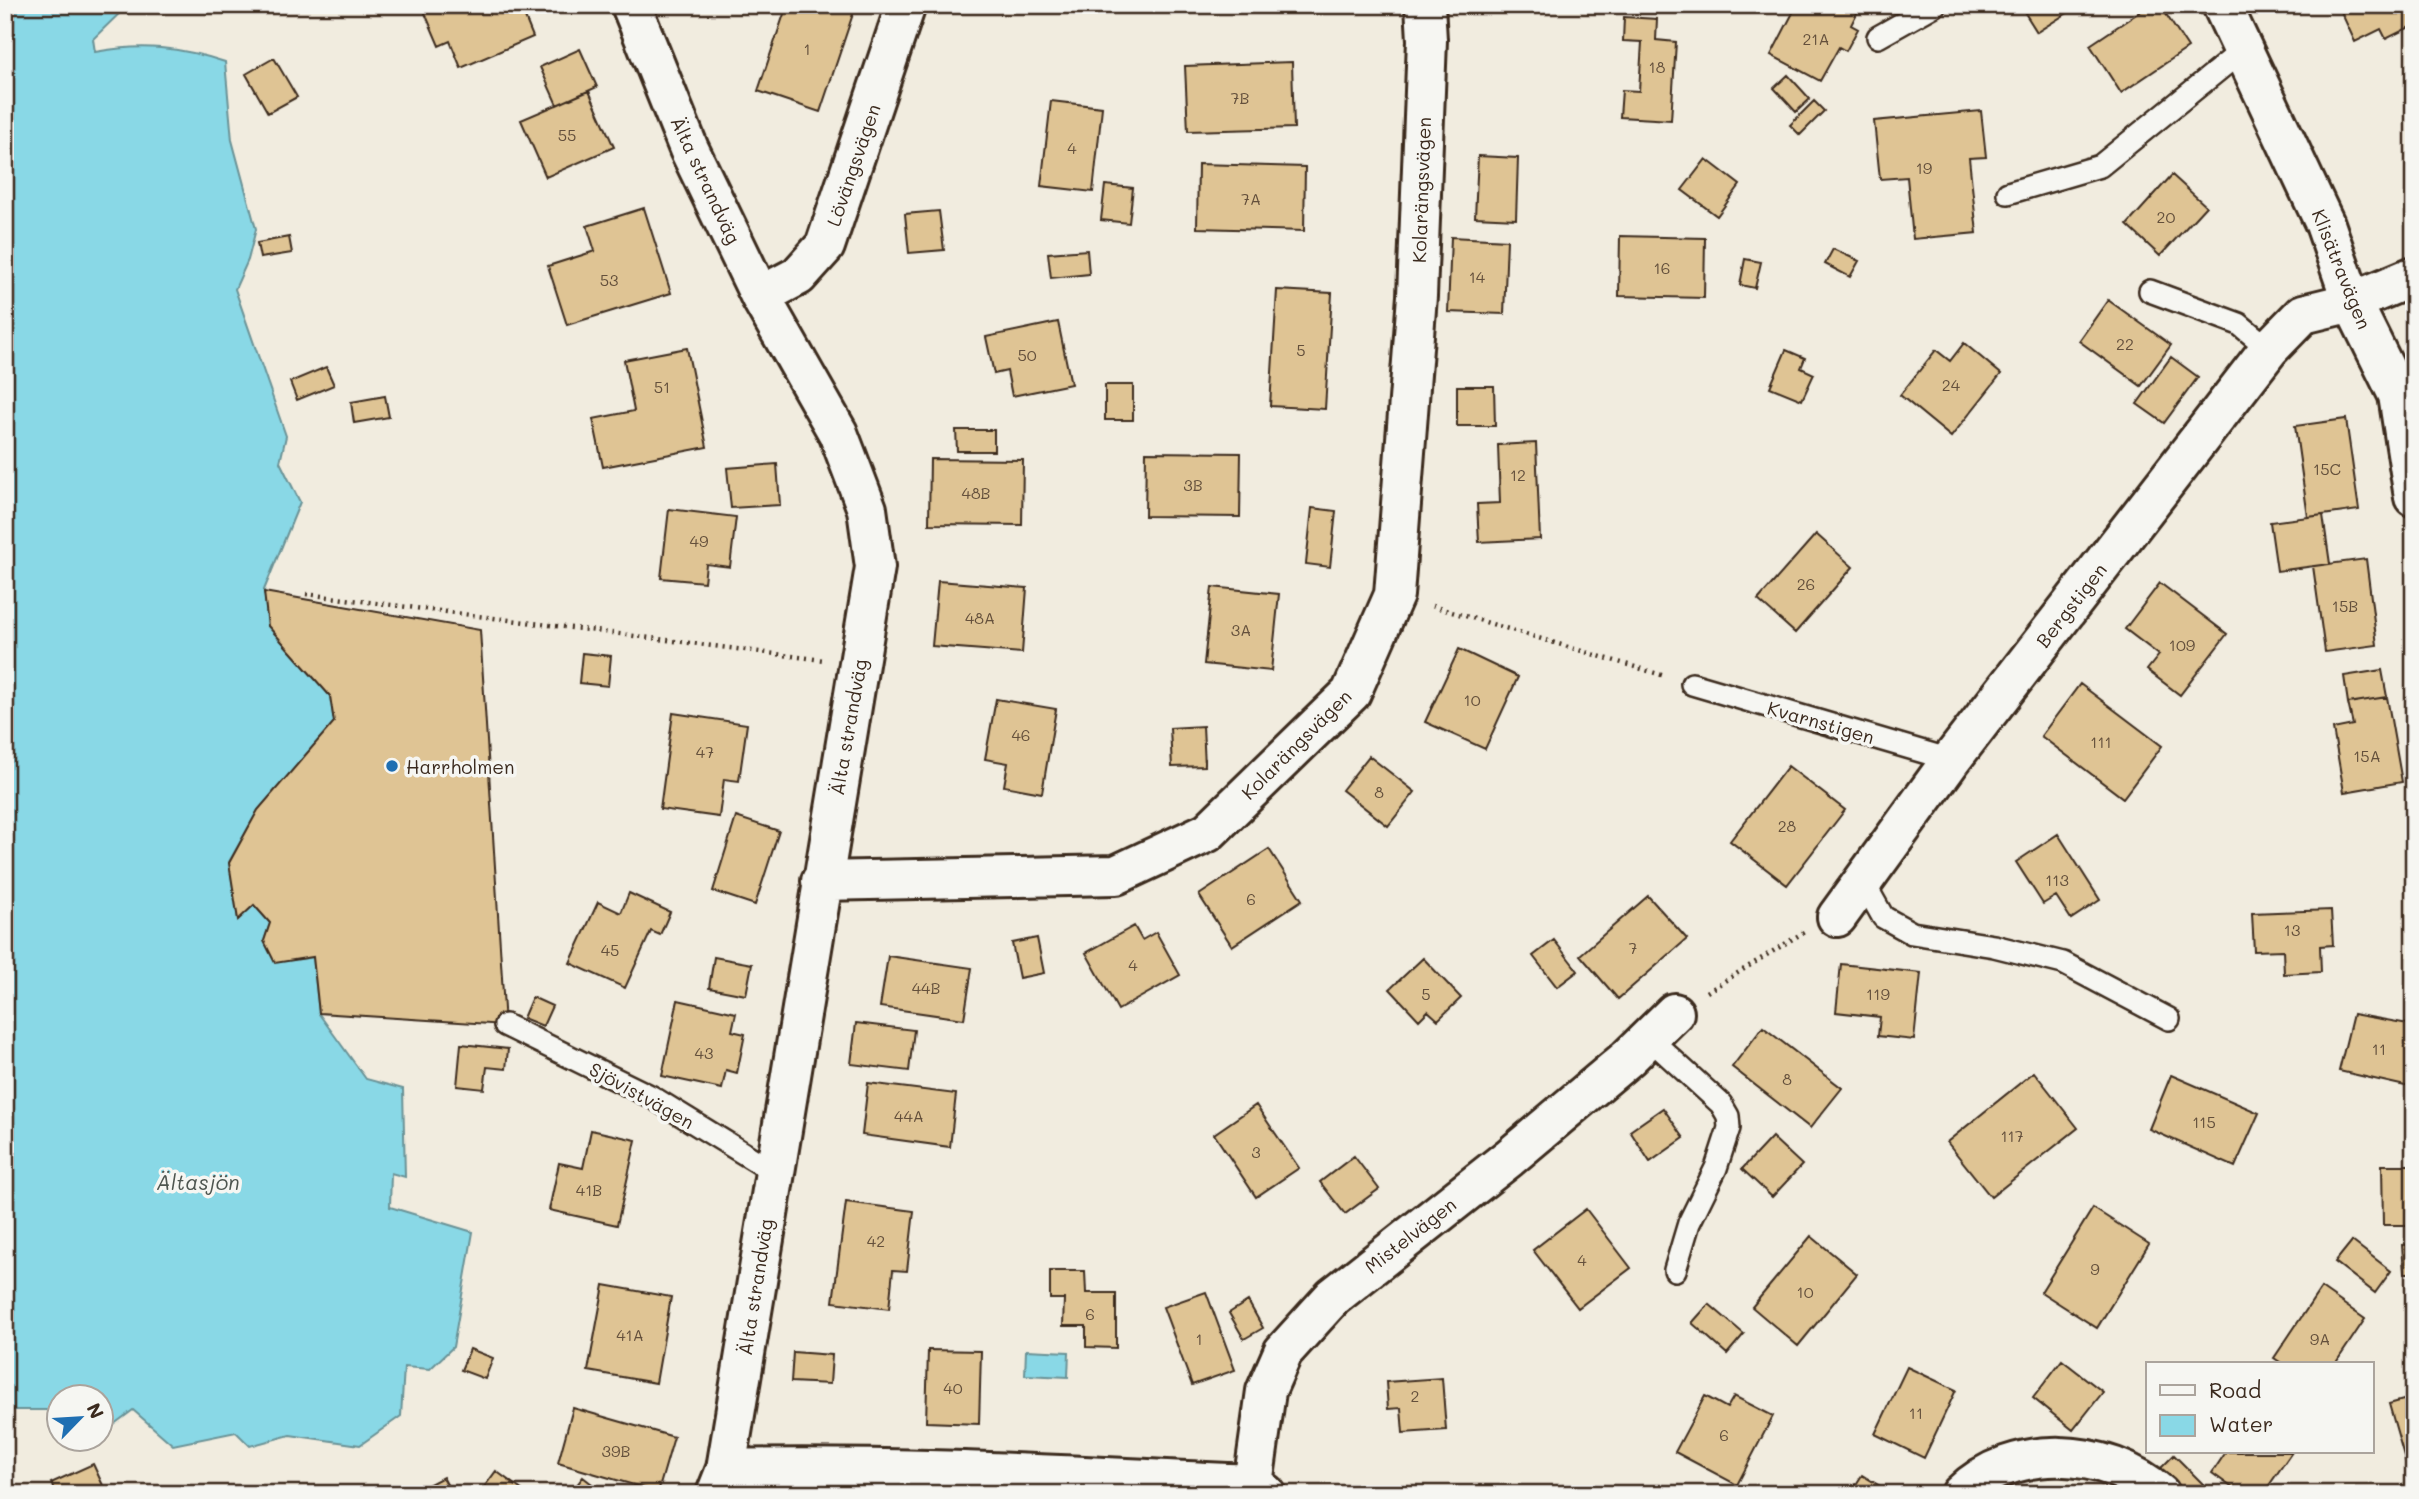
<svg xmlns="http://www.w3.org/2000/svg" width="2419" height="1499" font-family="Mali,sans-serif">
  <rect width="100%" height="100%" fill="#f1ecdf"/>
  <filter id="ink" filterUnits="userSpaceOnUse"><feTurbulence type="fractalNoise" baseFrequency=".0143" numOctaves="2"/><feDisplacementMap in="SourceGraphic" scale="14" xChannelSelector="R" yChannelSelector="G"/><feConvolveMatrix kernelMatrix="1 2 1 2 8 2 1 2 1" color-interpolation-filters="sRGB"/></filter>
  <g filter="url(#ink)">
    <!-- water -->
    <path fill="#89d8e6" stroke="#6a9296" stroke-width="2" d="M5,5H128L93,39L95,52C142,43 180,47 225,62L232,140L256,229L248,260L235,289L286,436L280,462L300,502L264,590L268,626L330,696L334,722L258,810L229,862L238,919L254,905L270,923L264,941L276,962L313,957L319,1014L366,1079L403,1089L405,1177L391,1173L390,1207L473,1232L453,1347L430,1369L404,1367L401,1416L360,1445L290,1435L250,1446L236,1432L173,1445L133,1410L102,1433V1398H60L59,1417L46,1410H5Z
      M1026,1350L1069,1352L1068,1377L1025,1375Z"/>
    <!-- building -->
    <path fill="#dfc494" stroke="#3b2a1e" stroke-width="2" d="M520,5L533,37L461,68L450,41L439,46L422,6Z
      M787,5H856L820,112L758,91Z
      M1046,5H1095V11L1046,10Z
      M1135,5H1165L1164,13L1134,11Z
      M1797,5H1861L1851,25L1858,29L1846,51L1839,47L1820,81L1771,55Z
      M2020,5H2080L2037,32Z
      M2150,5H2160L2188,48L2121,93L2090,45Z
      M2338,5H2414V25L2386,39L2381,29L2355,42Z
      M1624,17L1657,19L1656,40L1676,42L1671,120L1620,117L1622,90L1639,91L1642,42L1623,41Z
      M580,49L597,87L557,105L540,67Z
      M274,58L297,97L268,113L246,74Z
      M1292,62L1294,128L1188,131L1185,66Z
      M1788,75L1810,99L1796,112L1774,88Z
      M589,91L614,147L546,177L521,120Z
      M1051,101L1102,107L1093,192L1041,186Z
      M1814,101L1824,111L1800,135L1790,125Z
      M1981,111L1986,157L1969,158L1977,233L1913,239L1907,177L1880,179L1874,121Z
      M1478,156L1518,158L1516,219L1475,217Z
      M1706,159L1740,185L1717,216L1682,190Z
      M1198,164L1305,167L1304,231L1197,228Z
      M2172,175L2206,206L2160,256L2127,225Z
      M1105,185L1133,188L1129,223L1101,220Z
      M644,208L671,293L567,325L548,266L595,251L587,226Z
      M939,211L944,250L909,253L905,214Z
      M1620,236L1705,238L1704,298L1619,296Z
      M289,237L292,253L260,258L257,243Z
      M1451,237L1507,240L1504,314L1448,312Z
      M1833,249L1859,261L1850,277L1825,264Z
      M1087,250L1089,274L1051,278L1048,253Z
      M1745,259L1761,262L1755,288L1740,285Z
      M1277,290L1332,293L1325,409L1270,406Z
      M2108,300L2171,345L2141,386L2079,341Z
      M1058,322L1071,384L1012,396L1007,371L994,374L986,337Z
      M1964,343L2001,374L1951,437L1900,395L1936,350L1950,361Z
      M687,348L707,447L603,467L593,419L634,411L624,360Z
      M1786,350L1805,358L1801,368L1814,374L1802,400L1770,387Z
      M2171,357L2198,377L2164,423L2137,404Z
      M326,367L334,385L297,400L290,382Z
      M1105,385H1133V420H1105Z
      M1457,386H1494L1495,426H1457Z
      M385,396L389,417L354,423L351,402Z
      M2346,419L2359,510L2308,517L2295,426Z
      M956,430H994V451H957Z
      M1536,443L1540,539L1479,542L1477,504L1500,503L1498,445Z
      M1146,452L1241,453L1240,517L1145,516Z
      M930,459L1023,460L1022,525L929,524Z
      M777,464L780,505L731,508L727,468Z
      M1312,508L1336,511L1330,567L1306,564Z
      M669,509L736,517L730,567L706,564L704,582L661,578Z
      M2323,515L2330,564L2277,571L2270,522Z
      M1816,534L1853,567L1795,633L1758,600Z
      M2366,559L2377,645L2325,652L2313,566Z
      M938,581L1027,588L1022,653L932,646Z
      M2160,583L2227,634L2180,695L2147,670L2159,655L2125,629Z
      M1212,587L1279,594L1271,671L1204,664Z
      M264,592L480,630L505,1025L319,1013L313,957L275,963L264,941L270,923L254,905L238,920L229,863L258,810L334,722L330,696L268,626Z
      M1459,649L1518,677L1485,749L1425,722Z
      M582,653L611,656L608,686L579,683Z
      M2382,670L2387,697L2348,703L2344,676Z
      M2080,684L2162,746L2123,798L2041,736Z
      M2387,697L2402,782L2344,792L2333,729L2353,725L2348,703Z
      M996,699L1056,709L1042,793L1004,786L1008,763L985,759Z
      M673,713L747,724L739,781L724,779L719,817L660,809Z
      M1203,726L1205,766L1172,767L1170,728Z
      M1369,756L1415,792L1388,826L1342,790Z
      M1788,766L1845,810L1787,885L1730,841Z
      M736,817L779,831L755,905L713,891Z
      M2058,834L2100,900L2071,919L2056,896L2043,904L2016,862Z
      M1269,849L1302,900L1232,946L1199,895Z
      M629,893L670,912L660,935L651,931L625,988L570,963L598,902L621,913Z
      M1648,896L1687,939L1618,999L1580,955Z
      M2331,910L2333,945L2320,946L2321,972L2284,974L2283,950L2254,951L2252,913Z
      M1134,926L1142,940L1156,932L1180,975L1118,1010L1086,953Z
      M1037,938L1044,973L1019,978L1012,943Z
      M1554,940L1578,971L1557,987L1533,956Z
      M888,956L972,968L964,1019L880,1007Z
      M714,957L752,964L746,995L709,988Z
      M1423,958L1461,998L1438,1020L1428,1011L1419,1020L1390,989Z
      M1841,964L1921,973L1914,1040L1878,1036L1880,1017L1836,1012Z
      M532,997L552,1006L543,1026L523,1018Z
      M678,1000L736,1013L732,1031L745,1034L737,1073L726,1070L722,1089L662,1076Z
      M2353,1014L2414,1025V1088L2339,1071Z
      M856,1023L914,1030L909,1071L851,1064Z
      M1763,1027L1842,1088L1810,1128L1732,1067Z
      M461,1044L508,1049L506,1069L487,1067L484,1089L457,1086Z
      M2034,1072L2078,1128L1991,1197L1947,1142Z
      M2171,1075L2259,1113L2235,1167L2149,1129Z
      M868,1083L956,1094L950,1147L862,1135Z
      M1256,1105L1299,1168L1256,1197L1214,1134Z
      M1663,1108L1684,1138L1650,1162L1630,1131Z
      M591,1130L636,1140L617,1225L549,1210L559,1163L583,1168Z
      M1772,1137L1802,1165L1772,1197L1742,1169Z
      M1354,1156L1379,1189L1345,1214L1320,1182Z
      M2382,1165H2414V1225H2383Z
      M846,1202L914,1211L907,1271L893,1270L889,1309L833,1302Z
      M2093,1208L2149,1244L2097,1328L2041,1292Z
      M1586,1209L1631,1268L1578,1308L1533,1250Z
      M1811,1236L1857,1274L1798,1346L1752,1307Z
      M2352,1241L2391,1271L2375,1293L2335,1262Z
      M2414,1244V1273H2404L2402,1245Z
      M1050,1271H1085L1086,1293H1116V1348L1086,1347V1326H1063L1064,1299H1050Z
      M604,1285L671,1297L656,1383L588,1371Z
      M2321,1288L2365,1319L2335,1364H2283L2274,1358Z
      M1206,1292L1235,1370L1192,1385L1163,1307Z
      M1248,1301L1263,1328L1244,1339L1229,1313Z
      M1709,1304L1744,1334L1727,1354L1692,1323Z
      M470,1349L493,1358L485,1379L461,1370Z
      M928,1350L981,1351L979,1424L926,1422Z
      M793,1352L832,1355L830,1384L791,1382Z
      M2062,1360L2103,1392L2073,1430L2033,1398Z
      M1907,1367L1956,1390L1924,1458L1875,1434Z
      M1442,1378L1446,1430L1403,1433L1401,1408L1388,1409L1386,1382Z
      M1705,1396L1727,1408L1734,1396L1773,1416L1737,1485L1675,1452Z
      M2414,1397V1461L2406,1463L2389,1404Z
      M573,1408L674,1437L658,1492L558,1463Z
      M2226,1452H2292L2263,1494H2241L2212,1473Z
      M2174,1455L2212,1493L2211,1494H2181L2158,1471Z
      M93,1464L107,1494H56L51,1483Z
      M496,1471L527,1494H479Z
      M1862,1475L1893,1494H1850Z
      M443,1477L452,1494H428L424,1487Z
      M583,1477L605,1494H570Z"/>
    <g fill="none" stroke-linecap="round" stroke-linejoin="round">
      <defs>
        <path id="lane" d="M1878,37L1935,5
          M2008,193L2100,166L2243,50
          M2150,291L2239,324L2269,349
          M1692,684L1951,760
          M1874,874L1869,892L1883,917L1912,933L1994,946L2063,963L2169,1019
          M505,1025L652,1097L774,1172
          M1649,1038L1721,1104L1728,1116L1729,1128L1716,1168L1689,1223L1675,1270"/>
        <path id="street" d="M631,5L689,149L760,296L838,433L867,509L875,567L726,1469L716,1494
          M2222,5L2325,224L2352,302L2398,395L2414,497
          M760,296L798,276L825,246L906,5
          M821,881L1116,875L1208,832L1351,693L1394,595L1417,296L1427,40L1425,5
          M1837,917L1951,760L2269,349L2303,314L2352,302L2414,276
          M726,1469C902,1465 1078,1476 1253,1484L1266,1494
          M1253,1484L1266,1391L1283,1352L1333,1297L1509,1158L1628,1058L1674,1013
          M1961,1494C2013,1442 2107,1447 2160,1494"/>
      </defs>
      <!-- lane casing -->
      <use href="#lane" stroke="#3b2a1e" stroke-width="26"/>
      <!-- street casing -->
      <use href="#street" stroke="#3b2a1e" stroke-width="44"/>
      <!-- path -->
      <path stroke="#3b2a1e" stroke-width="4.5" stroke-dasharray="2 5" stroke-linecap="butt" d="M306,594L823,660
        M1432,606L1665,676
        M1707,992L1804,932"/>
      <!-- lane -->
      <use href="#lane" stroke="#f6f6f2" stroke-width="21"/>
      <!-- street -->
      <use href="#street" stroke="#f6f6f2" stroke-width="38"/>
    </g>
  </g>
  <!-- markers -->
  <circle fill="#1f6fb2" stroke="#f6f6f2" stroke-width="2.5" cx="392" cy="766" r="7"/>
  <g text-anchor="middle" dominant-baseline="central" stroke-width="7" stroke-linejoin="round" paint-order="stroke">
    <!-- number labels -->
    <g font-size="16" fill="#64503c">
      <text x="1816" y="38">21A</text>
      <text x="807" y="48">1</text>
      <text x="1657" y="66">18</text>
      <text x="1240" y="97">7B</text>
      <text x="567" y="134">55</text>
      <text x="1072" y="147">4</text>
      <text x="1924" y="167">19</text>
      <text x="1251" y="198">7A</text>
      <text x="2166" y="216">20</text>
      <text x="1662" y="267">16</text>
      <text x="1477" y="276">14</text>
      <text x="609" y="279">53</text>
      <text x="2125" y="343">22</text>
      <text x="1301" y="349">5</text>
      <text x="1027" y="354">50</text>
      <text x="1951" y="384">24</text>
      <text x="662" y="386">51</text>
      <text x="2327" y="468">15C</text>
      <text x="1518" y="474">12</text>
      <text x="1193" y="484">3B</text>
      <text x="976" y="492">48B</text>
      <text x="699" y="540">49</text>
      <text x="1806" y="583">26</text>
      <text x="2345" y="605">15B</text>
      <text x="980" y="617">48A</text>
      <text x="1241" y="629">3A</text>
      <text x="2182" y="644">109</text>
      <text x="1472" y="699">10</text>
      <text x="1021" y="734">46</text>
      <text x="2101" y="741">111</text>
      <text x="705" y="751">47</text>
      <text x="2367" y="755">15A</text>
      <text x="1379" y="791">8</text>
      <text x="1787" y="825">28</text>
      <text x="2057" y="879">113</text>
      <text x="1251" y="898">6</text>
      <text x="2292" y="929">13</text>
      <text x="1633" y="947">7</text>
      <text x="610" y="949">45</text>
      <text x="1133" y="964">4</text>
      <text x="926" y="987">44B</text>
      <text x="1426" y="993">5</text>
      <text x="1878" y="993">119</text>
      <text x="2379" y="1048">11</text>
      <text x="704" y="1052">43</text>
      <text x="1787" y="1078">8</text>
      <text x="909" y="1115">44A</text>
      <text x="2204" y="1121">115</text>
      <text x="2012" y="1135">117</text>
      <text x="1256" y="1151">3</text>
      <text x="589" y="1189">41B</text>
      <text x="876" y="1240">42</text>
      <text x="1582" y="1259">4</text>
      <text x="2095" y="1268">9</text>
      <text x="1805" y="1291">10</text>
      <text x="1090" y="1313">6</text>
      <text x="630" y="1334">41A</text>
      <text x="1199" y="1338">1</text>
      <text x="2320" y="1338">9A</text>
      <text x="953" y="1387">40</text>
      <text x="1415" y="1395">2</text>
      <text x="1916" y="1412">11</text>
      <text x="1724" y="1434">6</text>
      <text x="616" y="1450">39B</text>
    </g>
    <!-- street labels -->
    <g font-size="19" fill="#3b2a1e" stroke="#f6f6f2">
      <text transform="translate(853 165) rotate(-71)">Lövängsvägen</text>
      <text transform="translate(706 180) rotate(65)">Älta strandväg</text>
      <text transform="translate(1421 190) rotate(-88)">Kolarängsvägen</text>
      <text transform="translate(2342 269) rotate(68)">Klisätravägen</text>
      <text transform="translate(2071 605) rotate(-52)">Bergstigen</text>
      <text transform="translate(1821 722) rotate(16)">Kvarnstigen</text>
      <text transform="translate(848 727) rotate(-80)">Älta strandväg</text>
      <text transform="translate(1296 744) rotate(-45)">Kolarängsvägen</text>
      <text transform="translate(642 1095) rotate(29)">Sjövistvägen</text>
      <text transform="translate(1410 1235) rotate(-38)">Mistelvägen</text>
      <text transform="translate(755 1287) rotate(-81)">Älta strandväg</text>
    </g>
    <!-- poi labels -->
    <g font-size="19" fill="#3b2a1e" stroke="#f6f6f2" text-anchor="start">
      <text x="406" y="766">Harrholmen</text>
    </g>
    <!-- water labels -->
    <g font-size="21" font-style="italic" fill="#4e5650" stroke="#f6f6f2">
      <text x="198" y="1181">Ältasjön</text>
    </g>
  </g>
  <!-- margin -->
  <rect width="2419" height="1499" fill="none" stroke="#f6f6f2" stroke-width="28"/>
  <rect x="14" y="14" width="2391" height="1471" fill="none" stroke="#3b2a1e" stroke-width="2.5" filter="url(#ink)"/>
  <!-- legend -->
  <rect x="2146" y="1362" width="228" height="91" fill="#f6f6f2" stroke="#aba49d" stroke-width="2"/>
  <rect x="2160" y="1385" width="35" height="10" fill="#f6f6f2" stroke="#aba49d" stroke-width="2"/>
  <text x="2209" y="1398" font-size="21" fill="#3b2a1e">Road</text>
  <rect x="2160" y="1415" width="35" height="21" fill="#89d8e6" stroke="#aba49d" stroke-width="2"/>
  <text x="2209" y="1432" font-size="21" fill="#3b2a1e">Water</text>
  <!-- north arrow -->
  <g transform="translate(80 1418) rotate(65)"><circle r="33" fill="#f6f6f2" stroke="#aba49d" stroke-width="2"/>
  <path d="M0-5L12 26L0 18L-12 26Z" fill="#1f6fb2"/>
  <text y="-10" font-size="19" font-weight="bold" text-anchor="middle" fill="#3b2a1e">N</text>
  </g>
</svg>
